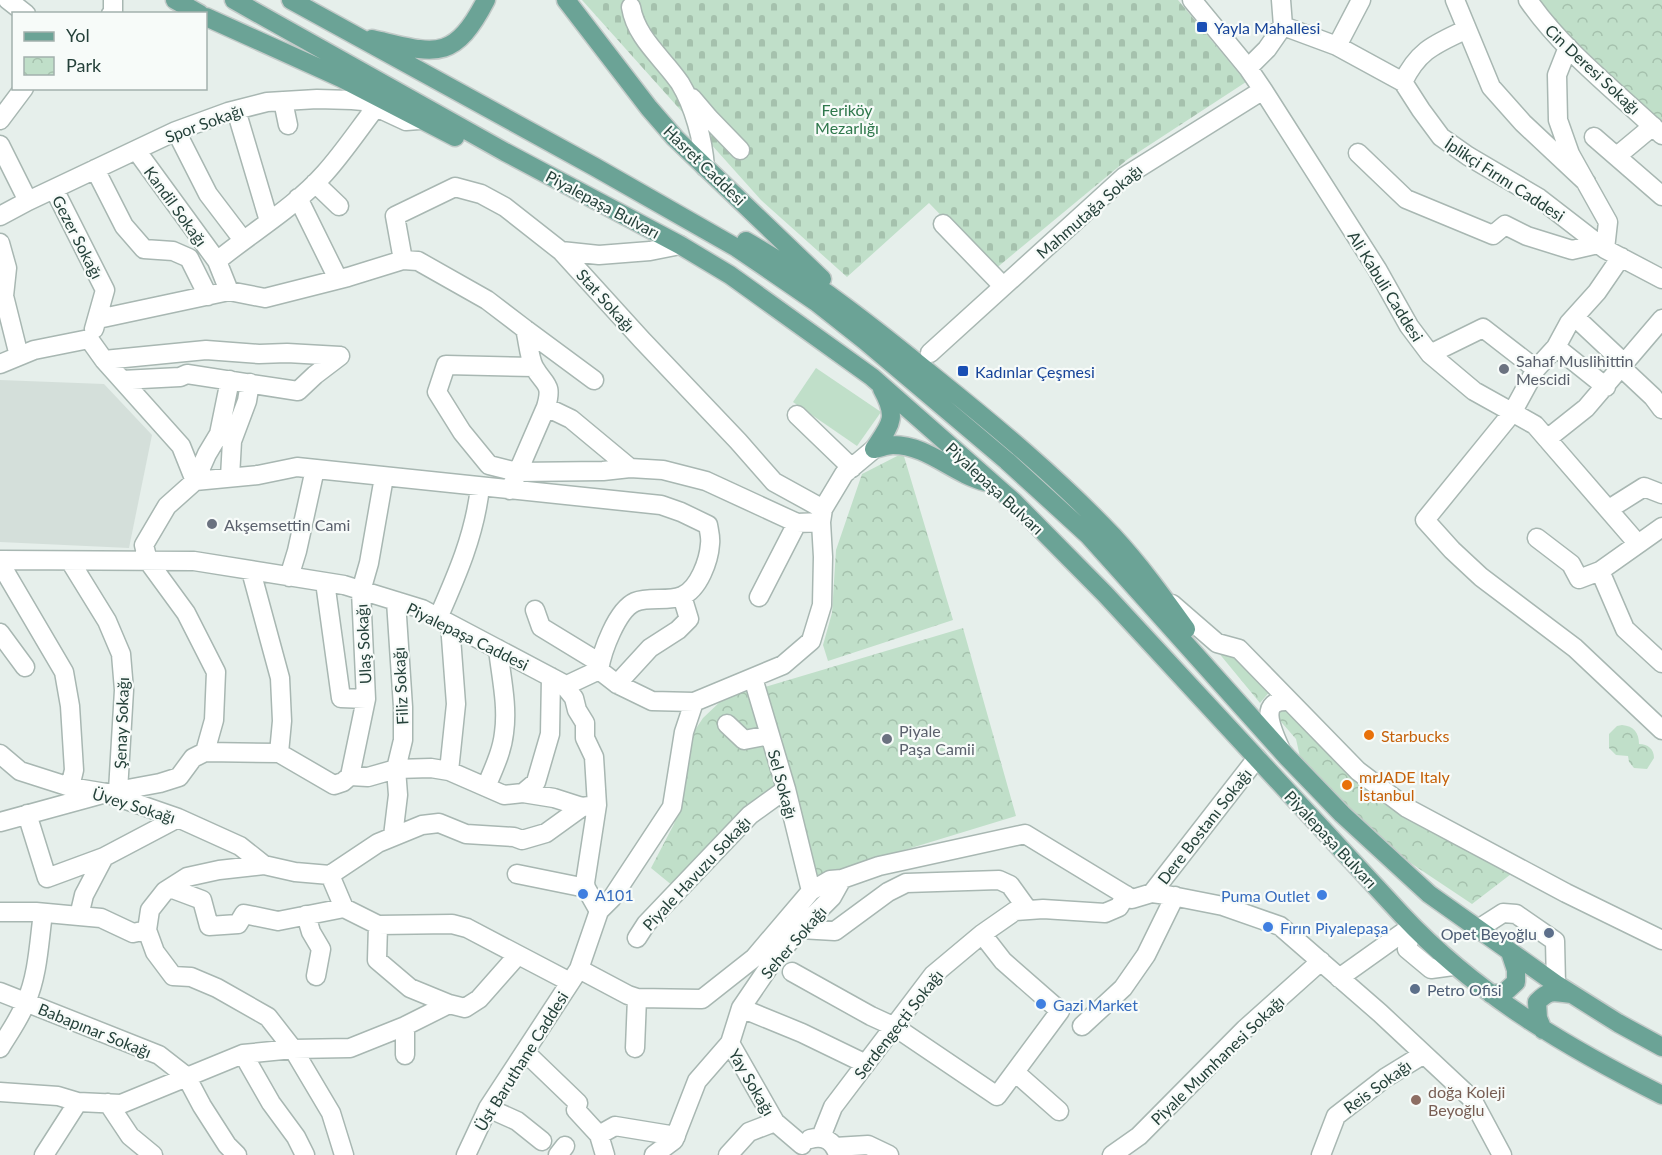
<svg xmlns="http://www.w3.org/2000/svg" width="1662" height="1155" font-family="Lato,sans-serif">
  <defs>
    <pattern id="cemetery-stones" width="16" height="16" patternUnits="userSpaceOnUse" patternTransform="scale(1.5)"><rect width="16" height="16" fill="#c0dfc9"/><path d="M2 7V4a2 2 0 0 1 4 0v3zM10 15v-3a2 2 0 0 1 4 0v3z" fill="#a5c1ad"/></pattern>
    <pattern id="park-crowns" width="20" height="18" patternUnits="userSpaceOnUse" patternTransform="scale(1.5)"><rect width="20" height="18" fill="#c0dfc9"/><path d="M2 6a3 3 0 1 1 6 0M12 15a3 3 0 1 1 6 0" fill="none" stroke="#a5c1ad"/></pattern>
  </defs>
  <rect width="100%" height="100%" fill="#e6efeb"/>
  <!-- built -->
  <path fill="#d4dfda" d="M0,380L104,384L152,435L129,548L0,542Z"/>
  <!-- cemetery -->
  <path fill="url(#cemetery-stones)" d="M582,0H1178L1246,82L1128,159L994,270L929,203L847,277L761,200Z"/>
  <!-- park -->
  <path fill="url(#park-crowns)" d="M1537,0H1662V124L1543,10Z
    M903,453L953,620L828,661L823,645L832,613L836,550L862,474Z
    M963,628L1016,816L816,877L765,687Z
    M1213,646L1231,652L1271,690L1260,703Z
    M749,689L778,786L745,806L673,886L651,868L674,824L678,811L686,780L693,733L703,718L723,699Z
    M1282,707L1312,732L1515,871L1472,904L1406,860L1334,793L1300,757L1296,739L1276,716Z
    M1622,725C1634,726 1639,733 1639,744C1648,744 1654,749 1654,758L1647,769L1634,768L1629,762L1628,756L1616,755L1609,748V734L1617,726Z"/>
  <!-- pitch -->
  <path fill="#c0dfc9" d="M816,368L881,412L857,446L793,402Z"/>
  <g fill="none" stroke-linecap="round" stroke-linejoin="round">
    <defs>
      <path id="minor" d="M8,0L26,14
        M1192,0L1248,68L1263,90L1377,269L1409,326L1430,354L1474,391L1535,425L1638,544
        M1455,0L1491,87L1523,123L1586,182
        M1528,0C1562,50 1618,93 1662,135
        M631,7C636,38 663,58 680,83C694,106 703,140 705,167
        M111,14L113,12V0
        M1276,33L1283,26L1281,0
        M1337,46L1361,0
        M1568,47L1557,75L1558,120L1570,154L1608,222L1605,249
        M1248,68L1267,49L1283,26L1337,46L1403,82L1421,110L1441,137L1468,156L1539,198L1605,249L1662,279
        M1403,82C1419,49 1436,44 1467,29
        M692,98L709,118L740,150
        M283,101L288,125
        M236,110L269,221
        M0,120L24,88
        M176,131L208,194L243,240
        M1594,137L1662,196
        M0,145L28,201
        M136,150L217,261
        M1358,153L1406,199L1493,235L1505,225L1527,236L1572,250L1598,244
        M1617,156L1653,126
        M95,169L124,226L144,249L173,251L189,258L208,296
        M315,183L339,206
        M54,189L105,290L94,329
        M298,198L338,279
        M0,216L28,201L176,131L228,112L267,102L317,99L352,100L363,101L406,121L419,120
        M943,224L1003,286
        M0,243L7,268L4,296L19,356
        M561,251L599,255L650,251L680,245
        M1621,257L1597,292L1569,323L1556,347L1536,369L1512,413L1425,520L1452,550L1481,577L1575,648L1662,730
        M403,260L395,216L455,187L481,194L505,207L561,251L642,340L738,441L774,482L823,509
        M229,291L217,261C252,232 294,208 325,173C343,153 359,129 376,107
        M1575,317L1624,363
        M98,319L229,291L265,298L348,277L403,260L418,261L487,300L525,329C528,340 529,357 534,367C545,386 553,383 546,407L510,490
        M525,329L594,380
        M89,339L104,360L181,446L195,481
        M1556,347L1606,387
        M930,353L1124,177L1263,90
        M1430,354L1483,328L1536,369
        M104,360L206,350L259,354L287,353L340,356
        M0,364L34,350L89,339
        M534,367L446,365L437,392L462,432L489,465L517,472L603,471L630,468L663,470L706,481L797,523L821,522
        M1621,367L1653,397L1662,409
        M122,380L180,377L187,374L298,391L315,375L340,356
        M546,407L571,419L630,468
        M797,415L852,468
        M1547,439L1586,408L1662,319
        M230,477L232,441L247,401L250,383
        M195,481L207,454L219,434L230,380
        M1609,509L1644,487L1662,494
        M1537,538L1571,564L1579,579L1600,571L1662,527
        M0,560L194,561L344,585L422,609L562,683L574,698L577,710L585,723V738L594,757L597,805L585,883L586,888L599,911L579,969L488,1108L466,1155
        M70,561L107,621L121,654L124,690L118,791
        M0,563L64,672L70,706L74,770L70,787
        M251,571L280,678L282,721L279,753
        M1600,571L1625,629L1662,663
        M289,577L297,551L315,469
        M325,582L341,698L366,699
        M759,597L797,523
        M1172,604L1217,643L1239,649L1358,771L1407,808L1566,893L1662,940
        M535,610L541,627L600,663
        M438,618C457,575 475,534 480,487
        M0,633L25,667
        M753,678L786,789L811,891
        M617,684L650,648L678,630L689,619L682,596
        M565,686L599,670L617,684L652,701L694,702
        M727,724L744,740L770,735
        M1280,748C1272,730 1257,699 1289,701
        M205,752L214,720L216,672L186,613L148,561L144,545L167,506L195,481L258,475L297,467L661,505L681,512L708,525C709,531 711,538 710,544C709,560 699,589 682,596C668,602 649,596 635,602C617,610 602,651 599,670
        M279,753L334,785L343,782L350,776L368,777L396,769L431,768L449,771L504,795L523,793L554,798L582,807
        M0,754L20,771L70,787L106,793L178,818L240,846L264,865
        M449,771L456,704L450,624
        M350,776L366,699L361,591L369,563L384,477
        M486,787C493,770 502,752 504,733C508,706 501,676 498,649
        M523,793L536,782L550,734L551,677
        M27,814L47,878L104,857L178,818
        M0,822L106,793L160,783L179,777L193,758L205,752L279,753
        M393,836L398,795L396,769L403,740V707L396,601
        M517,874L586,888
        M330,875L344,908
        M170,888L202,900L209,926L238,924L244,914L278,921L344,908L378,925L452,924L467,928L570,982
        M1152,893L1257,758
        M599,911L612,898L672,807L684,732L694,702L783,665L811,641L822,605L823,557L821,522L823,509L844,474L874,449
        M0,912H36L79,916L101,918L133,933L147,930
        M306,915L311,932L321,949L316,976
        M79,916L84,895L104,857
        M378,925L377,960L410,988L449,1004
        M1412,926L1407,949L1431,969L1453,966
        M800,929L835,931L888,892L906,883L999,880L1010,885L1028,910
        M1478,929L1503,913L1516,914L1555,941L1556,984
        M637,938L646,924L750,815L786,789
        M579,969L628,995L637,998L702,999L754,958L811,891L830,880L842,879L879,866L1025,834L1132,899L1152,893L1167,895L1223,906L1280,926L1380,1013L1472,1099L1502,1155
        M792,972L871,1016L895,1027L997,1096L1060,1011L1003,961L982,934
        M1339,978L1412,926
        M0,992L159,1055L186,1076L202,1106L227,1145L237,1155
        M741,1008L802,1033L866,1064
        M1082,1026L1123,988L1146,955L1175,896
        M730,1043L775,1122L802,1145
        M0,1048C9,1033 20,1018 26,1002C38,975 39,942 43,913
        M635,1048L637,998
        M525,1052L578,1103L576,1110L599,1135
        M243,1054L271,1103L296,1137L305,1155
        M405,1055V1026
        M1016,1073L1059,1111
        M0,1092L58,1096L78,1102L121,1104L243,1054L293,1049L350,1048L405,1026L449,1004L465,1008L479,999L517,956
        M108,1103L130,1136L153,1155
        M488,1108L517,1121L542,1141
        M821,1137L833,1107L933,975L982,934L1015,911L1043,909L1105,913L1119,907L1126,895
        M810,1139C824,1135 834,1141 838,1155
        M835,1147L868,1145L889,1155
        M44,1155L78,1102
        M344,1155L331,1113L293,1049L268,1017L217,988L191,977L173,976L155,952L147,930L150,910L165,891L187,877L219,870L264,865L295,872L330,875L378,843L422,825L439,823L466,834L514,837L522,840L546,833L582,807L597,805
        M558,1155L565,1146
        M605,1155L599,1135L615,1126L676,1136
        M654,1155L674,1140L697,1081L730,1043L741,1008L773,961L800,929L832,897L842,879
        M728,1155L749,1132L775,1122
        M1112,1155L1139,1136L1245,1029L1321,961
        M1321,1155L1336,1116L1385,1078L1424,1054"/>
      <path id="major" d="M175,0L200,14
        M234,0L505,152L680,245L730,275L872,377L1014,502L1105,594L1402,915C1476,994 1566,1047 1662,1095
        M291,0L595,167L737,248L816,302L864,340L1007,461L1088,535L1287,757L1342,814L1429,894L1556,984L1618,1023L1662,1047
        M566,0L649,108L675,138L822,279
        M206,17L341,78L455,137
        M372,39C434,53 453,64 486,0
        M746,241C814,280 876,329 937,379C998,428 1059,479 1113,536C1140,565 1163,597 1186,629
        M874,449C880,448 887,445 893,445C928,445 953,474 986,482
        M874,449C891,424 898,418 882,389
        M1491,994L1504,993L1516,982V970L1510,952
        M1543,1030L1538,1018L1537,1002C1550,989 1553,992 1571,994"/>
    </defs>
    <!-- minor casing -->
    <use href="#minor" stroke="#a8b7b2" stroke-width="21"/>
    <!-- major casing -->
    <use href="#major" stroke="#c2cac8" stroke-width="21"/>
    <!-- minor -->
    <use href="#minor" stroke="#fff" stroke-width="18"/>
    <!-- major -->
    <use href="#major" stroke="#6ba396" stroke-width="18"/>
  </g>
  <!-- markers -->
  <g fill="#1a4fb4" stroke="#f7fbf9" stroke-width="2">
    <rect x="1196" y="21" width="12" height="12" rx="3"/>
    <rect x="957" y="365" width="12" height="12" rx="3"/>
  </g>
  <g fill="#6b7280" stroke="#f7fbf9" stroke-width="2">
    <circle cx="1504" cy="369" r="6"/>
    <circle cx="212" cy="524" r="6"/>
    <circle cx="887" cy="739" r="6"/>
  </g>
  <g fill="#e8710a" stroke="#f7fbf9" stroke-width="2">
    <circle cx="1369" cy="735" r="6"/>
    <circle cx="1347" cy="785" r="6"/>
  </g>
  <g fill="#3f7fe0" stroke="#f7fbf9" stroke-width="2">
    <circle cx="583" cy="894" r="6"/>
    <circle cx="1322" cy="895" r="6"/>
    <circle cx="1268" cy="927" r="6"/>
    <circle cx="1041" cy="1004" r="6"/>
  </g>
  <g fill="#5c6f8a" stroke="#f7fbf9" stroke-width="2">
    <circle cx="1549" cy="933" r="6"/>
    <circle cx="1415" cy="989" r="6"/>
  </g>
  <circle fill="#8d6e63" stroke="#f7fbf9" stroke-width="2" cx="1416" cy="1100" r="6"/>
  <g text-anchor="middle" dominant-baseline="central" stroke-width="4.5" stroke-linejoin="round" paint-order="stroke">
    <!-- transit labels -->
    <g font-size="16" fill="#164399" stroke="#f7fbf9" text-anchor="start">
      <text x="1214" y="27">Yayla Mahallesi</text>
      <text x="975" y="371">Kadınlar Çeşmesi</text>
    </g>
    <!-- street labels -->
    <g font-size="16" fill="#25413a" stroke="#f7fbf9">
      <text transform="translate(1593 69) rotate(43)">Cin Deresi Sokağı</text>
      <text transform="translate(204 123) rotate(-20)">Spor Sokağı</text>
      <text transform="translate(705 165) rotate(44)">Hasret Caddesi</text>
      <text transform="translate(1505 179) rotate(33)">İplikçi Fırını Caddesi</text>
      <text transform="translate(603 204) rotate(28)">Piyalepaşa Bulvarı</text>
      <text transform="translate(176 206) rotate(54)">Kandil Sokağı</text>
      <text transform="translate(1089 211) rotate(-41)">Mahmutağa Sokağı</text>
      <text transform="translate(78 237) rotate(63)">Gezer Sokağı</text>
      <text transform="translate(1386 286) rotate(58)">Ali Kabuli Caddesi</text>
      <text transform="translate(606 300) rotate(48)">Stat Sokağı</text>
      <text transform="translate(995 488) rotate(43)">Piyalepaşa Bulvarı</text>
      <text transform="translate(468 636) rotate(26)">Piyalepaşa Caddesi</text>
      <text transform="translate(363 644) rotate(-93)">Ulaş Sokağı</text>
      <text transform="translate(400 686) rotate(-93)">Filiz Sokağı</text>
      <text transform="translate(121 723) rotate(-88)">Şenay Sokağı</text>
      <text transform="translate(783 784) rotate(75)">Sel Sokağı</text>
      <text transform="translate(134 805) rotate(17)">Üvey Sokağı</text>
      <text transform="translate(1204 826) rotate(-52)">Dere Bostanı Sokağı</text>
      <text transform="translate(1331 839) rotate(47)">Piyalepaşa Bulvarı</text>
      <text transform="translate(696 873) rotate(-47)">Piyale Havuzu Sokağı</text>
      <text transform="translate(793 942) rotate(-49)">Seher Sokağı</text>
      <text transform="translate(898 1024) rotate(-52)">Serdengeçti Sokağı</text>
      <text transform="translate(95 1030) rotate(22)">Babapınar Sokağı</text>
      <text transform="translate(1217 1060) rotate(-44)">Piyale Mumhanesi Sokağı</text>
      <text transform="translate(521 1061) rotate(-58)">Üst Baruthane Caddesi</text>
      <text transform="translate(752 1082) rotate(60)">Yay Sokağı</text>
      <text transform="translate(1377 1086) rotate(-36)">Reis Sokağı</text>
    </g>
    <!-- park labels -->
    <g font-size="16" fill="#2f784c" stroke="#f7fbf9">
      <text x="847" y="109">Feriköy<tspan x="847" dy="18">Mezarlığı</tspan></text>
    </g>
    <!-- worship labels -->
    <g font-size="16" fill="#5b616d" stroke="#f7fbf9" text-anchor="start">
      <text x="1516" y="360">Sahaf Muslihittin<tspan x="1516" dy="18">Mescidi</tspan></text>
      <text x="224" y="524">Akşemsettin Cami</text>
      <text x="899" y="730">Piyale<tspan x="899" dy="18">Paşa Camii</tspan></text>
    </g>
    <!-- food labels -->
    <g font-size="16" fill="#c56008" stroke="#f7fbf9" text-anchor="start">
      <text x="1381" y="735">Starbucks</text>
      <text x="1359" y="776">mrJADE Italy<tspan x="1359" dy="18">İstanbul</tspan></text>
    </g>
    <!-- shop labels -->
    <g font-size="16" fill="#366cbe" stroke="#f7fbf9" text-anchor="start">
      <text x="595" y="894">A101</text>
      <text x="1310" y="895" text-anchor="end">Puma Outlet</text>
      <text x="1280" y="927">Fırın Piyalepaşa</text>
      <text x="1053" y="1004">Gazi Market</text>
    </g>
    <!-- service labels -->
    <g font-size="16" fill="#4e5e75" stroke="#f7fbf9" text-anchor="end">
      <text x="1537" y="933">Opet Beyoğlu</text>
      <text x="1427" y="989" text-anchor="start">Petro Ofisi</text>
    </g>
    <!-- education labels -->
    <g font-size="16" fill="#785e54" stroke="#f7fbf9" text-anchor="start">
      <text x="1428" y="1091">doğa Koleji<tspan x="1428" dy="18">Beyoğlu</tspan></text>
    </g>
  </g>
  <!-- legend -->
  <rect x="12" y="12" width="195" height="78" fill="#f7fbf9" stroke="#a3b1ad" stroke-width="1.5"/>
  <rect x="24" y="32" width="30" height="9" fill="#6ba396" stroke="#a3b1ad" stroke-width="1.5"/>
  <text x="66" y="42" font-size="18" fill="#25413a">Yol</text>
  <rect x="24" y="57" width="30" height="18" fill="url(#park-crowns)" stroke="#a3b1ad" stroke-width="1.5"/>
  <text x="66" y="72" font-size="18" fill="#25413a">Park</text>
</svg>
